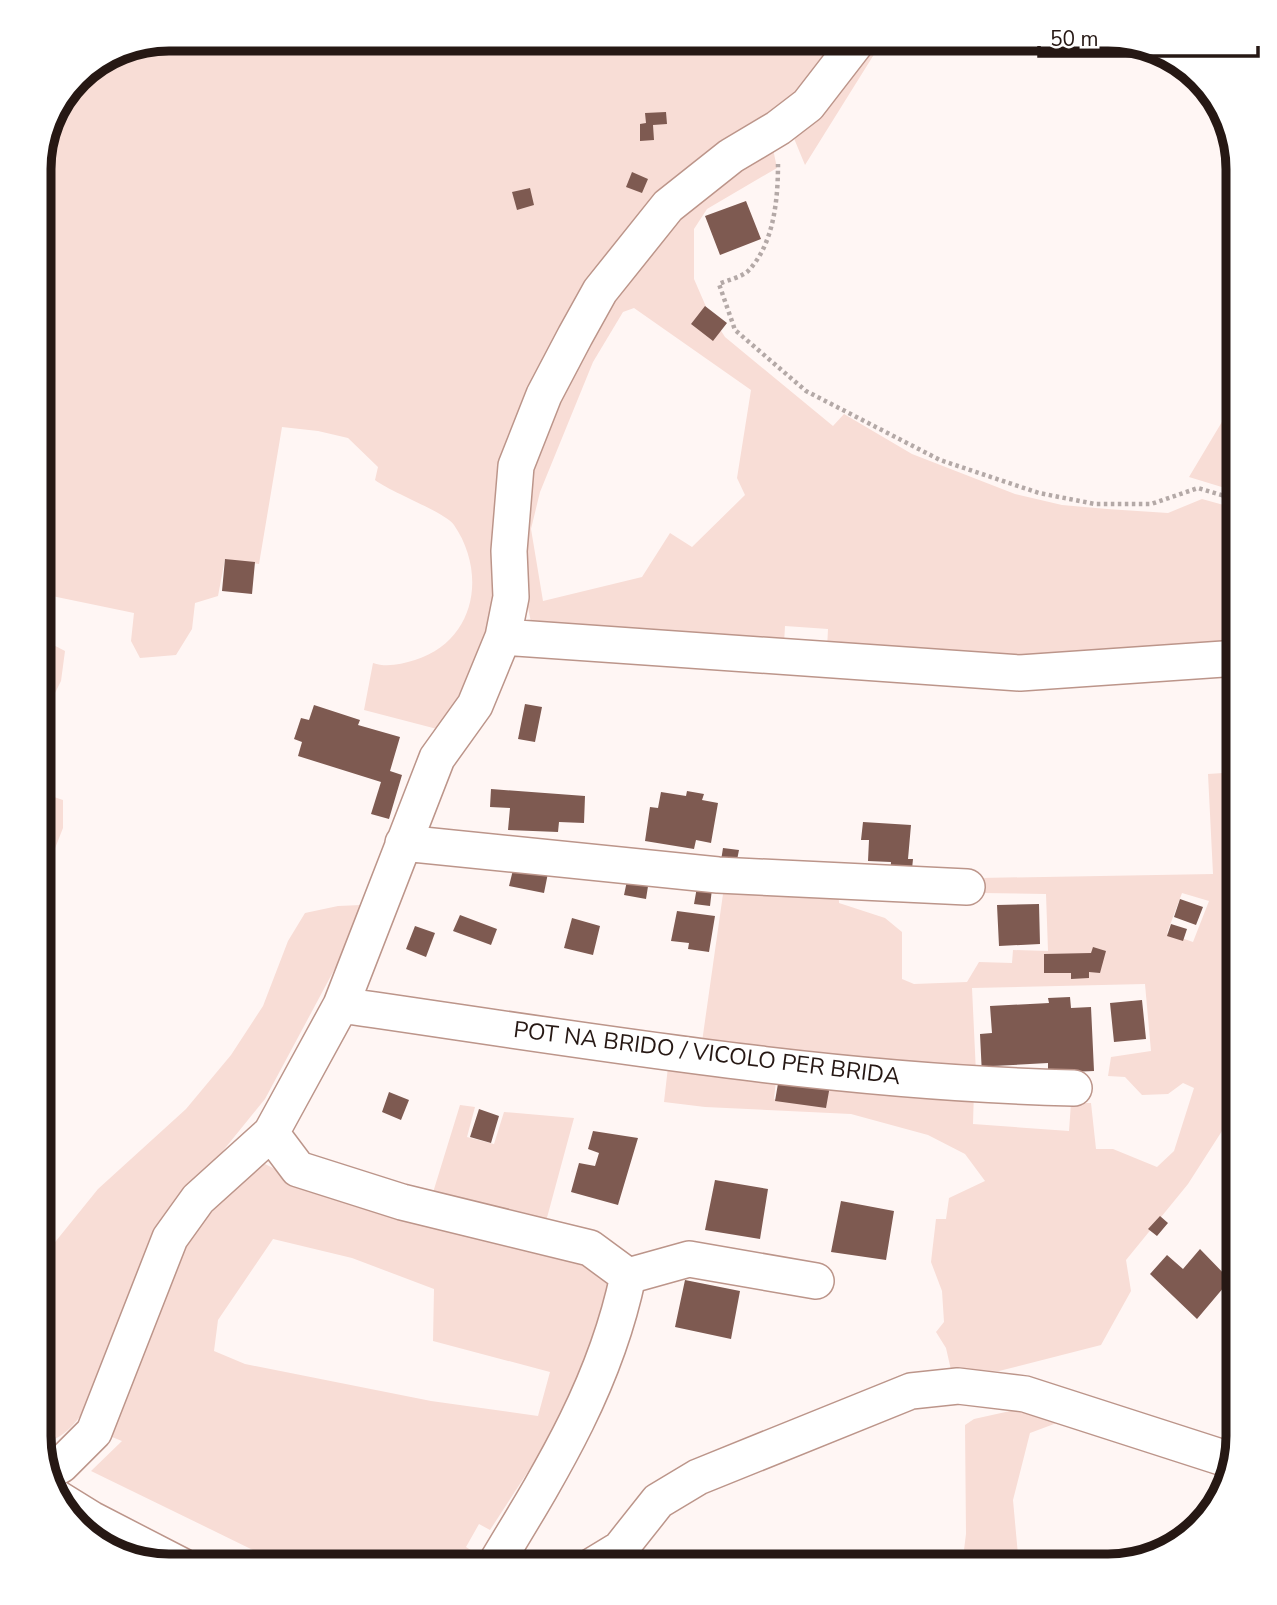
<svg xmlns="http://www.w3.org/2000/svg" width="1277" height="1605" font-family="'Nunito Sans',sans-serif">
  <rect width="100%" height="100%" fill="#fff6f4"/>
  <!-- green -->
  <path fill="#f8ddd6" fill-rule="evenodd" d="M168,39H847L797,103L592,285L497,576C489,633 472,683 437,729L364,710L373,663C387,668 401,664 415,660C476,641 487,573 454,525C445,512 392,493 375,480L378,467L348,438L318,431L282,427L259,564L225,559L218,596L195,603L192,629L176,655L140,658L131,641L134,613L52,596L39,602V159L52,111L82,71Z
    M875,39L878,48L805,165L793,136Z
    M772,144L777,168L707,209L694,229V279L707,309L725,337L833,426L844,414L912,454L1015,494L1062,505L1107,509L1168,513L1202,499L1238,509V648L1019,661L827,649L828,629L785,626L784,644L531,622L527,603L522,497L541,434L591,327L676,213ZM634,308L751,390L737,478L745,495L692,547L670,533L642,577L543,601L531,529L540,492L593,362L623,312Z
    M1238,395V492L1189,477Z
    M40,638L65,651L61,681L39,725Z
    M1238,772V1106L1188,1184L1126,1260L1131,1291L1101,1345L999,1371L951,1370L946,1348L936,1332L944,1322L942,1291L931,1262L936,1219H946L949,1198L985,1181L965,1154L928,1135L851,1114L705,1107L664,1102L669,1058L777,1072L774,1099L816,1105L818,1075L974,1090L973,1124L1069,1131L1071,1103H1091L1096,1149H1113L1157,1167L1174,1151L1194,1088L1183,1083L1168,1094L1142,1095L1125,1077L1108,1076L1111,1057L1151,1051L1145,984L972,988L976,1073L702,1042L725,880L838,884L839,903L885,918L902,932V979L914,984L967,982L979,962L1012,963L1013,950L1048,951L1046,894L982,893L980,878L1213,874L1208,774ZM1182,893L1209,901L1193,942L1167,933Z
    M39,792L63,800V828L39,889Z
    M361,905L363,916L265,1099L222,1152L174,1203L90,1402C76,1423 66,1437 41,1445L39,1262L98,1189L186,1109L231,1055L263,1006L288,941L305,913L338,906Z
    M460,1105L475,1107L467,1137L494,1144L504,1112L574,1118L545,1225L431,1199Z
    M259,1161L291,1177L581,1257L606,1278L609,1299L568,1410L490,1530L479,1524L466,1547L477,1554L468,1566H286L91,1471L122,1441L112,1437L183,1243ZM273,1239L352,1258L434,1289L433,1341L550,1372L538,1416L431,1401L245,1364L214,1351L218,1320Z
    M1019,1409L1070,1418L1030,1433L1013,1500L1019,1566H962L966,1534L965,1425L974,1419Z"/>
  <!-- building -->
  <path fill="#7e5a51" d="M666,112L667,124L653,125L654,140L640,141V124L646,123L645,113Z
    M632,172L648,179L642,193L626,187Z
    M530,188L534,205L517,210L512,192Z
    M746,201L761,239L720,255L705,216Z
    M705,306L727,323L713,341L691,324Z
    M225,559L255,562L252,594L222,591Z
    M525,704L542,707L535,742L518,739Z
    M314,705L360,720L358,725L400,737L390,771L402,775L389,819L371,814L381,782L298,756L302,742L294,739L301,718L309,720Z
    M491,789L585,796L584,823L559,822L558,832L508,830L510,808L490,807Z
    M687,791L704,794L702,800L718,803L711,843L696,840L694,849L645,841L650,807L658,808L661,792L686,796Z
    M863,822L911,825L908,859H913L911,879H890L891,862L868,861L869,840H861Z
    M723,848L739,850L735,870L720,867Z
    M514,866L548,873L544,893L509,886Z
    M628,876L649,880L646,899L624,895Z
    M697,887L712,889L710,906L694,904Z
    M1180,899L1203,907L1196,925L1174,917Z
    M1039,904L1040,944L999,946L997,905Z
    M677,911L715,916L709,952L688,949L689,943L671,941Z
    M460,915L497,929L491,945L453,931Z
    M572,918L600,926L593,955L564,948Z
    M1171,924L1187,929L1183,941L1167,936Z
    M415,926L435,933L426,957L406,949Z
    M1093,947L1106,951L1100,973L1089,972V978L1071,979V973H1044V954L1091,953Z
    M1070,997L1071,1008L1091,1007L1094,1071L1048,1073V1063L993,1066L994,1075H982L980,1034L992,1033L990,1006L1049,1003L1048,998Z
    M1142,1000L1146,1039L1114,1042L1110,1003Z
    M780,1072L831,1080L826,1108L775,1101Z
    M389,1092L409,1100L401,1120L382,1112Z
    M479,1109L499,1116L491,1143L470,1137Z
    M593,1131L638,1138L618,1205L571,1192L579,1163L595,1166L599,1153L588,1149Z
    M715,1180L768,1189L760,1239L705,1230Z
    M841,1201L894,1211L886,1260L831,1252Z
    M1160,1216L1168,1223L1157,1236L1148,1229Z
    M1200,1249L1230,1280L1197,1319L1150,1274L1167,1255L1183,1269Z
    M685,1280L740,1291L731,1339L675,1327Z
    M921,1555L924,1566H899L898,1561Z"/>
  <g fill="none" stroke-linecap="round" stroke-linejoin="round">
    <defs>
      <path id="street" d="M503,637L1020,673L1238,658
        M403,843L718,875L967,887
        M341,1005C584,1040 828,1082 1074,1088
        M271,1133L298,1169L402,1202L590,1248L628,1276C605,1386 551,1472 494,1566
        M628,1276L689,1259L816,1281
        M49,1472L61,1465L94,1432L170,1238L198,1199L271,1133L341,1005L437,758L475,705L503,637L511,597L509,551L516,466L544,395L575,336L600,291L668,206L731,156L778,128L808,105L859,39
        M57,1498L91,1519L182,1566
        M592,1566L620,1549L658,1501L698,1477L911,1391L958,1386L1025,1394L1233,1461"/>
    </defs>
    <!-- street casing -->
    <use href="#street" stroke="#bc958a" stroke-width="38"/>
    <!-- path -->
    <path stroke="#b4a9a7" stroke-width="4.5" stroke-dasharray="3.5 3.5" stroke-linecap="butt" d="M778,164C778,199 774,243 749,270C743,277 727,280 719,284L735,330L806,391L940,460L1039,493L1095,504H1151L1198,488L1238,500"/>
    <!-- street -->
    <use href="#street" stroke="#fff" stroke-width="35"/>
  </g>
  <g text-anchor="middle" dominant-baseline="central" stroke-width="7" stroke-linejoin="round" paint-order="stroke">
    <!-- street labels -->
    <g font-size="23" fill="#261814" stroke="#fff">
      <text transform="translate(707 1053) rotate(7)">POT NA BRIDO / VICOLO PER BRIDA</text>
    </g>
  </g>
  <!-- crop -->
  <path d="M0 0H1277V1605H0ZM169 51H1108A118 118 0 0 1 1226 169V1436A118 118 0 0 1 1108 1554H169A118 118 0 0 1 51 1436V169A118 118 0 0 1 169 51Z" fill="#fff" fill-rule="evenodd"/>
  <path fill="none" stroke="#261814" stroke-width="9" d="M169 51H1108A118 118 0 0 1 1226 169V1436A118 118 0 0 1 1108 1554H169A118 118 0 0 1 51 1436V169A118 118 0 0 1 169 51Z"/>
  <!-- scale -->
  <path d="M1039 46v10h219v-10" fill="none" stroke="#261814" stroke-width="3.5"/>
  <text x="1050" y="46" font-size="21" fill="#261814" stroke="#ffffff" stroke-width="5" paint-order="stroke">50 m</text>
</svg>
